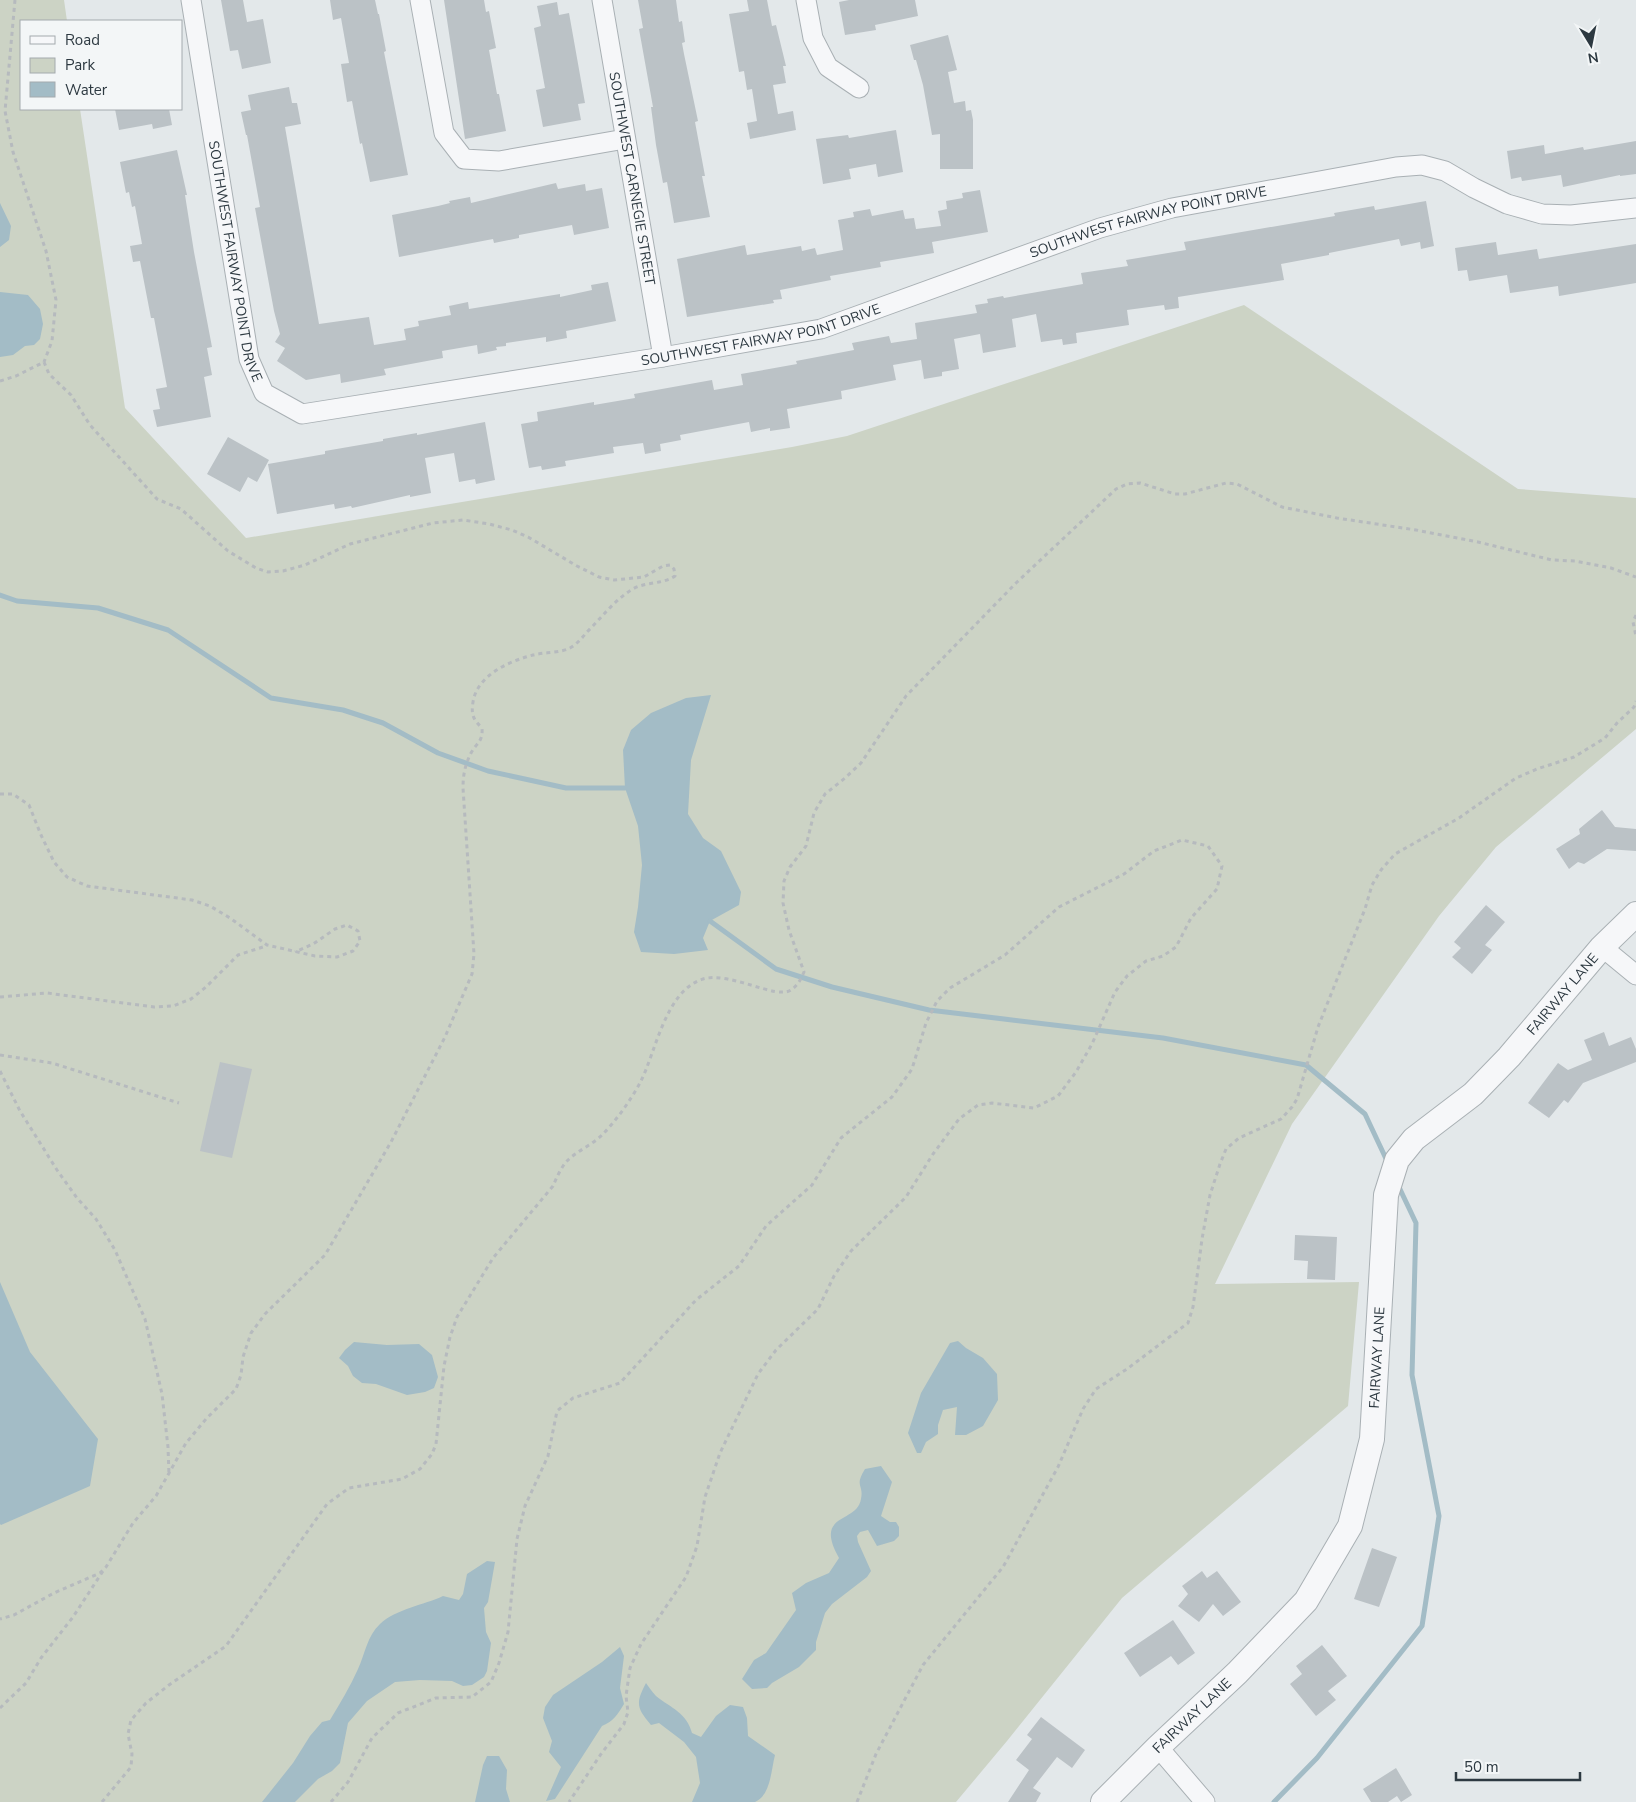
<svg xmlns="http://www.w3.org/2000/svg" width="1636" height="1802" font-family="'Nunito Sans',sans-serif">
  <rect width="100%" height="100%" fill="#e3e8ea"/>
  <!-- green -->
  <path fill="#ccd3c5" d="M0,0H64L67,21H21V109H80L125,408L246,538L792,447L847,436L1244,305L1518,489L1636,498V729L1496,847L1439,916L1292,1124L1215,1284L1359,1282L1348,1406L1122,1598L1007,1741L956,1802H0Z"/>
  <!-- water -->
  <path fill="#a3bcc6" d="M0,203L11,226L9,240L0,247Z
    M0,292L28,295L40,309L43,324L40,339L34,345L25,346L13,355L0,357Z
    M711,695L691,760L688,814L703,838L721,851L741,892L739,905L710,921L703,938L708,950L674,954L641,952L634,932L638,907L642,865L638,826L625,788L623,750L631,730L651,713L686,698Z
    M0,1282L30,1352L98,1439L90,1486L1,1525L0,1524Z
    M958,1341L966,1348L983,1358L997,1374L998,1400L983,1426L966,1435H955L957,1407L943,1410L938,1425V1434L926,1442L921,1453H917L908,1433L921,1393L950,1343Z
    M354,1342L387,1345L419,1344L432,1355L438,1377L434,1388L425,1392L407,1395L376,1384L362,1383L353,1376L348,1366L339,1358L345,1350Z
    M881,1466L892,1482L881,1516L890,1522H896L899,1527V1536L894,1541L877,1546L868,1530L860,1532L857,1536L858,1542L871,1571L867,1577L832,1604L825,1613L816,1642V1650L799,1667L772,1683L767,1688L752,1689L742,1679L754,1660L766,1653L796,1610L792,1593L806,1583L829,1573L839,1558C813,1512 857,1524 861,1499C864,1484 854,1487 865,1469Z
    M487,1561L495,1562L488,1602L484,1608L486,1632L491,1643L487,1671L484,1677L472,1685L463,1686L452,1681L420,1680L395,1682L367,1701L348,1723L340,1763L332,1771L318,1779L295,1802H262L293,1763L310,1736L322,1722L330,1720C340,1703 350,1687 358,1669C365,1654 367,1636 380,1624C396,1609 424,1605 443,1596L459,1600L463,1594L467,1574Z
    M620,1647L624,1656L620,1688L624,1704C617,1715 614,1721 602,1726L555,1799L546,1801L561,1767L549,1752L552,1741L543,1718L545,1707L553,1695L602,1662Z
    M646,1683C649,1687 652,1692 656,1696C671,1708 687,1713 692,1733L701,1737L716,1716L730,1705L743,1707L747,1718L748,1736L775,1755C771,1770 771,1795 755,1802H692L700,1783L696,1757L684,1742L659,1723L651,1725C637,1708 635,1704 646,1683Z
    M487,1756H499L507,1770L506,1789L510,1802H475L483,1765Z"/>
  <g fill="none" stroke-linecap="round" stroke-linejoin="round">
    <!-- stream -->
    <path stroke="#a3bcc6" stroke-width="5" d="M0,595L17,601L98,608L168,630L271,698L343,710L383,723L438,753L488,771L566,788H625
      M710,921L776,969L832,987L929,1010L1163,1038L1306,1065L1365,1114L1388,1163
      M1274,1802L1317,1758L1422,1626L1439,1516L1412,1375L1416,1223L1398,1185"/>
  </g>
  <!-- building -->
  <path fill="#bbc2c6" d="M221,0H243L247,22L263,19L271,63L242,69L238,50L230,51Z
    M330,0H375L378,14H379L386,51L384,52L408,175L370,182L362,143L360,144L352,101L347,102L341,64L349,63L341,18L333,20Z
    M444,0H484L486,12L489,11L496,48L489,50L497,94H499L506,131L465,139Z
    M638,0H676L679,22L682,21L685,42L682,43L684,54L698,121L695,122L705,176H702L710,217L674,223L667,182L663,183L656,145L651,107H653L639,29L643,28Z
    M747,0H767L772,26L776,25L786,66H783L786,83L773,85L778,114L793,111L796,130L750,139L747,123L757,121L752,89L747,90L744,71L739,72L729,14L749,11Z
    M849,0H915L918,16L875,25L876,30L845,35L839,2Z
    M557,2L559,15L569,13L585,103L578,104L581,120L543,127L536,90L545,88L534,28L541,26L537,6Z
    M948,35L957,70L948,72L954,103L965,101L966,111L971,110L973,120V169H940V134L932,135L923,85L916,60H914L910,45Z
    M289,87L292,103H297L301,124L285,127L319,324L369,317L374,345L406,340L404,329L419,326L418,321L451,315L449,306L468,302L469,309L560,294V297L592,290L591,285L608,282L616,321L566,331L567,338L546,342V337L506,343V346L496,347L497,350L478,354L477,345L442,351L443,358L384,369L386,375L341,383L340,374L306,380L277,361L285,348L275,342L280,334L274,311L255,208L260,207L247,135H246L241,112L251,110L248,95Z
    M115,109H169L172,125L153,129L152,124L119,130Z
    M896,130L903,172L878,177L876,164L849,169L851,179L823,184L816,139L848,135L849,138Z
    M1636,141V174L1620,176V175L1563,187L1561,175L1522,181L1521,177L1511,179L1507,151L1544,145L1545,154L1583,147L1584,150Z
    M177,150L187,195H185L194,252L212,347L207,348L212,375L204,377L211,417L157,427L153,410L160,409L156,389L167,387L154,318H151L140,261L133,262L130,246L142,244L135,206L132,207L129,192L126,193L120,162Z
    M556,183L558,189L585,184L586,191L602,188L609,228L574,235L572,225L519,235V238L494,243L493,239L399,257L392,215L438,206L450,203L449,201L470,197L471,203Z
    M980,190L988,232L932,242L934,253L880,262L881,267L830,276L831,280L780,290L782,299L773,300L774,303L687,317L677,259L745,245L747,255L801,246L802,251L815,248L817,255L843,250L838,220L854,217L853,212L870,209L872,216L903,210L905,219L914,218L916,229L941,226L938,211L947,209L946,201L963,198L962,193Z
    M1426,201L1434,246L1421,249L1420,242L1401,246L1399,239L1329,253V255L1281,264L1284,280L1178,297L1179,308L1165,310L1164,305L1127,310L1129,325L1076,333L1077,343L1063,345L1062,339L1041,342L1036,314L1012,319L1016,347L983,353L980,334L954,339L959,369L942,372V376L924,379L921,360L893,365L896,380L841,391L842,399L787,409L790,428L770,431V428L751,432L749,422L680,435L681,440L660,444L661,451L645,454L643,443L613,447L614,453L565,461L566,466L542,470L541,466L529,468L521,424L538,421L537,412L594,402V405L635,398L634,394L712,380L714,390L743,385L741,374L797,364L796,361L854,350L852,343L889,336L891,343L917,339L915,323L977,313L975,305L988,303L987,299L1003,296L1004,298L1083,284L1081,273L1128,266L1126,260L1186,250L1184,242L1335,216L1334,213L1374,206L1375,210Z
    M1496,242L1498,255L1537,249L1539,259L1636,244V283L1559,296L1558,286L1510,293L1507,275L1469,281L1467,270L1458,271L1455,248Z
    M485,422L495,480L476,484L475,479L459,482L454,453L425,458L431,493L410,497V495L352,508L351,506L335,509L334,504L277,514L268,464L325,454V451L383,441V439L417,433V435Z
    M228,437L269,460L257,482L248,477L240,492L207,474Z
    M1602,810L1615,827L1636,829V851L1607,849L1584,864L1578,862L1569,869L1556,849L1580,834L1579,829Z
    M1486,905L1505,922L1485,945L1492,950L1472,974L1452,957L1461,948L1454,942Z
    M1604,1032L1609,1046L1631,1037L1636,1049V1062L1583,1083L1568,1103L1564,1100L1549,1118L1528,1103L1558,1063L1568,1070L1592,1060L1584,1040Z
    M220,1062L252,1069L232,1158L200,1151Z
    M1295,1235L1337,1237L1335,1280L1307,1279L1308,1261L1294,1260Z
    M1372,1548L1397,1557L1379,1607L1354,1599Z
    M1202,1571L1207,1578L1217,1571L1241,1602L1223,1616L1213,1604L1199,1622L1178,1606L1188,1594L1182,1586Z
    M1173,1620L1195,1653L1178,1665L1171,1656L1140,1677L1124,1653Z
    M1322,1645L1347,1676L1328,1691L1336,1700L1316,1716L1290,1684L1302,1674L1296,1666Z
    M1041,1717L1085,1750L1072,1768L1057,1757L1033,1788L1041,1793L1036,1802H1008L1029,1770L1016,1760L1032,1739L1027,1735Z
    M1396,1768L1412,1795L1401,1802L1397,1796L1388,1802H1371L1363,1789Z"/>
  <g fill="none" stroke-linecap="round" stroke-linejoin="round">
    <defs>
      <g id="minor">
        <path id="s1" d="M191,0L249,359L264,393L302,414L663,357L821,329L1100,228L1172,208L1396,167L1422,165L1445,171L1474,188L1507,204L1542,214L1571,215L1636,208"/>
        <path d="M420,0L444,133L464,159L499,161L625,139"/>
        <path id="s2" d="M602,0L663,357"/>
        <path d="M806,0L813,38L828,67L859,88"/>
        <path d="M1602,947L1636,975"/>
        <path d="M1158,1747L1205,1802"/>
      </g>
      <g id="tertiary">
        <path id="s3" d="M1103,1802L1158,1747L1237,1673L1306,1601L1350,1526L1372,1439L1386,1195L1397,1160L1414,1139L1473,1094L1509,1057L1602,947L1636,914"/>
      </g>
    </defs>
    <!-- minor casing -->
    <use href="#minor" stroke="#a9b0b4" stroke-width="21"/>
    <!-- tertiary casing -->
    <use href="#tertiary" stroke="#a9b0b4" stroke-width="26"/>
    <!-- path -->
    <path stroke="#b6babe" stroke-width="3" stroke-dasharray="4 4" stroke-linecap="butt" d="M15,0L5,111L13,152L46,251L56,300L52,341L44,362
      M0,381L16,376L44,362L49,374L71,395L90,425L157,499L181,509L228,551L256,568L268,572L283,571L305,565L350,544L433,523L463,520L489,524L512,530L528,537L577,566L599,577L614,580L644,577L663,566L670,565L674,569L675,576C662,585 645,581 631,590C614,601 602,617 587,632C582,638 577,644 570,648C560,653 545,652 533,655C510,661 477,675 473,702C471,715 473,719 482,728C483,742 477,742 471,753C465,765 463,775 463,788L474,954L472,974L445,1037L391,1142L325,1255L265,1314L251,1333L243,1357L241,1375L236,1389L206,1419L186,1443L156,1496L133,1523L106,1567L100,1573L54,1593L14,1615L0,1619
      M1636,615L1633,622L1636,636
      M0,794H13L29,805L41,835L54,862L67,877L87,886L192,900L210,906L230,918L267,945L315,956L337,957L353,951L360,941L358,931L347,925L335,929L313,944L295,952
      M0,997L47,993L154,1007L173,1006L191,999L206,987L238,955L266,946
      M0,1055L52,1063L179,1103
      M0,1071L20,1111L57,1170L77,1198L96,1219L115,1250L145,1319L162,1394L168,1447L169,1475
      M0,1708L26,1683L41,1658L73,1617L103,1571
      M102,1802L131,1767L132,1754L128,1734L131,1720L146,1703L169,1685L226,1646L327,1504L349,1488L402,1479L420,1469L432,1454L436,1444L444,1366L450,1337L457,1317L493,1258L553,1186C557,1177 561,1167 568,1160C577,1151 592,1145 602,1135C616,1121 630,1101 640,1083C656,1052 665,991 703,979C730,971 776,1000 791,990C798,985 801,979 804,972L789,930L783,903L784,881L790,867L806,846L814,813L825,794L845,778L861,763L906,696L1016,583L1116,489L1127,484L1140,483L1175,494H1185L1226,483L1237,484L1282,507L1337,518L1416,530L1478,542L1552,560L1575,561L1611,568L1636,577
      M331,1802L348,1782L372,1738L398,1713L436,1698L472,1697L491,1682L499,1663L508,1632L517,1539L525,1506L548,1456L557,1411L573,1398L620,1383L696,1300L739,1266L766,1226L812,1185L841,1138L892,1097L912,1069L926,1023L937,1001L950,988L1005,955L1059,907L1124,874L1154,851L1182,840L1208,846L1222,866L1217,889L1191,918L1176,947L1163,956L1146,961L1127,976L1115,992L1092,1044L1076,1072L1058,1096L1034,1108L992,1103L978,1105L959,1119L933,1154L906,1197L851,1251L834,1276L818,1309L776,1350L758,1374L720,1453L705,1497L697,1546L686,1577L641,1644L630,1668L626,1696L628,1712L624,1724L601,1754L569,1802
      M857,1802L876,1754L923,1665L1003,1567L1058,1467L1083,1409L1096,1389L1127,1369L1188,1323L1193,1307L1202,1239L1210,1195L1220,1164L1226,1149L1239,1138L1281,1119L1292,1107L1297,1099L1318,1027L1365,909L1372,885L1381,870L1395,854L1459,818L1516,778L1537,769L1574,757L1605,738L1617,723L1634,707L1636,701"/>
    <!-- minor -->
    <use href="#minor" stroke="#f6f7f9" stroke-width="19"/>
    <!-- tertiary -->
    <use href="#tertiary" stroke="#f6f7f9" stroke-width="24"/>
  </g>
  <g text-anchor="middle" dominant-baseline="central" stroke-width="4" stroke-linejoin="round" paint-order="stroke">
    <!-- street labels -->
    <g font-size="14" fill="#2d3941" stroke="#f3f6f7">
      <text stroke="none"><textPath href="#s2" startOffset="181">SOUTHWEST CARNEGIE STREET</textPath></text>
      <text stroke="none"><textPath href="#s1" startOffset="1315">SOUTHWEST FAIRWAY POINT DRIVE</textPath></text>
      <text stroke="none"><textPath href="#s1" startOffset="265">SOUTHWEST FAIRWAY POINT DRIVE</textPath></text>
      <text stroke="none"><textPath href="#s1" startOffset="910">SOUTHWEST FAIRWAY POINT DRIVE</textPath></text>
      <text stroke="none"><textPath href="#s3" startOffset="979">FAIRWAY LANE</textPath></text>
      <text stroke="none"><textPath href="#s3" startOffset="544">FAIRWAY LANE</textPath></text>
      <text stroke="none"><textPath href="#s3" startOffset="124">FAIRWAY LANE</textPath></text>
    </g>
  </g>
  <!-- legend -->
  <rect x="20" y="20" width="162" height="90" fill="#f3f6f7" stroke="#a4aaae"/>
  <rect x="30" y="36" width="25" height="8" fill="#f6f7f9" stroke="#a4aaae"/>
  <text x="65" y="45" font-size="15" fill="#2d3941">Road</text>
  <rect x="30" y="58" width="25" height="15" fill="#ccd3c5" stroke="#a4aaae"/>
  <text x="65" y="70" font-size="15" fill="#2d3941">Park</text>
  <rect x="30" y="82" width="25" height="15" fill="#a3bcc6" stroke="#a4aaae"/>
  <text x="65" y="95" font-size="15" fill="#2d3941">Water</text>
  <!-- north arrow -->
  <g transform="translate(1591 45) rotate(170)" stroke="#f3f6f7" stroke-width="4" paint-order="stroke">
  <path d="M0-4L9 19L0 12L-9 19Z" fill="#2d3941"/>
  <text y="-8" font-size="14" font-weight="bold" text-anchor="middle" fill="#2d3941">N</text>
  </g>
  <!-- scale -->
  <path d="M1456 1772v8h124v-8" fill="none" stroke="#2d3941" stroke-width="2.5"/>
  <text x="1464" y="1772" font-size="15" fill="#2d3941" stroke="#f3f6f7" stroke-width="4" paint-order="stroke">50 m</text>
</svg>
